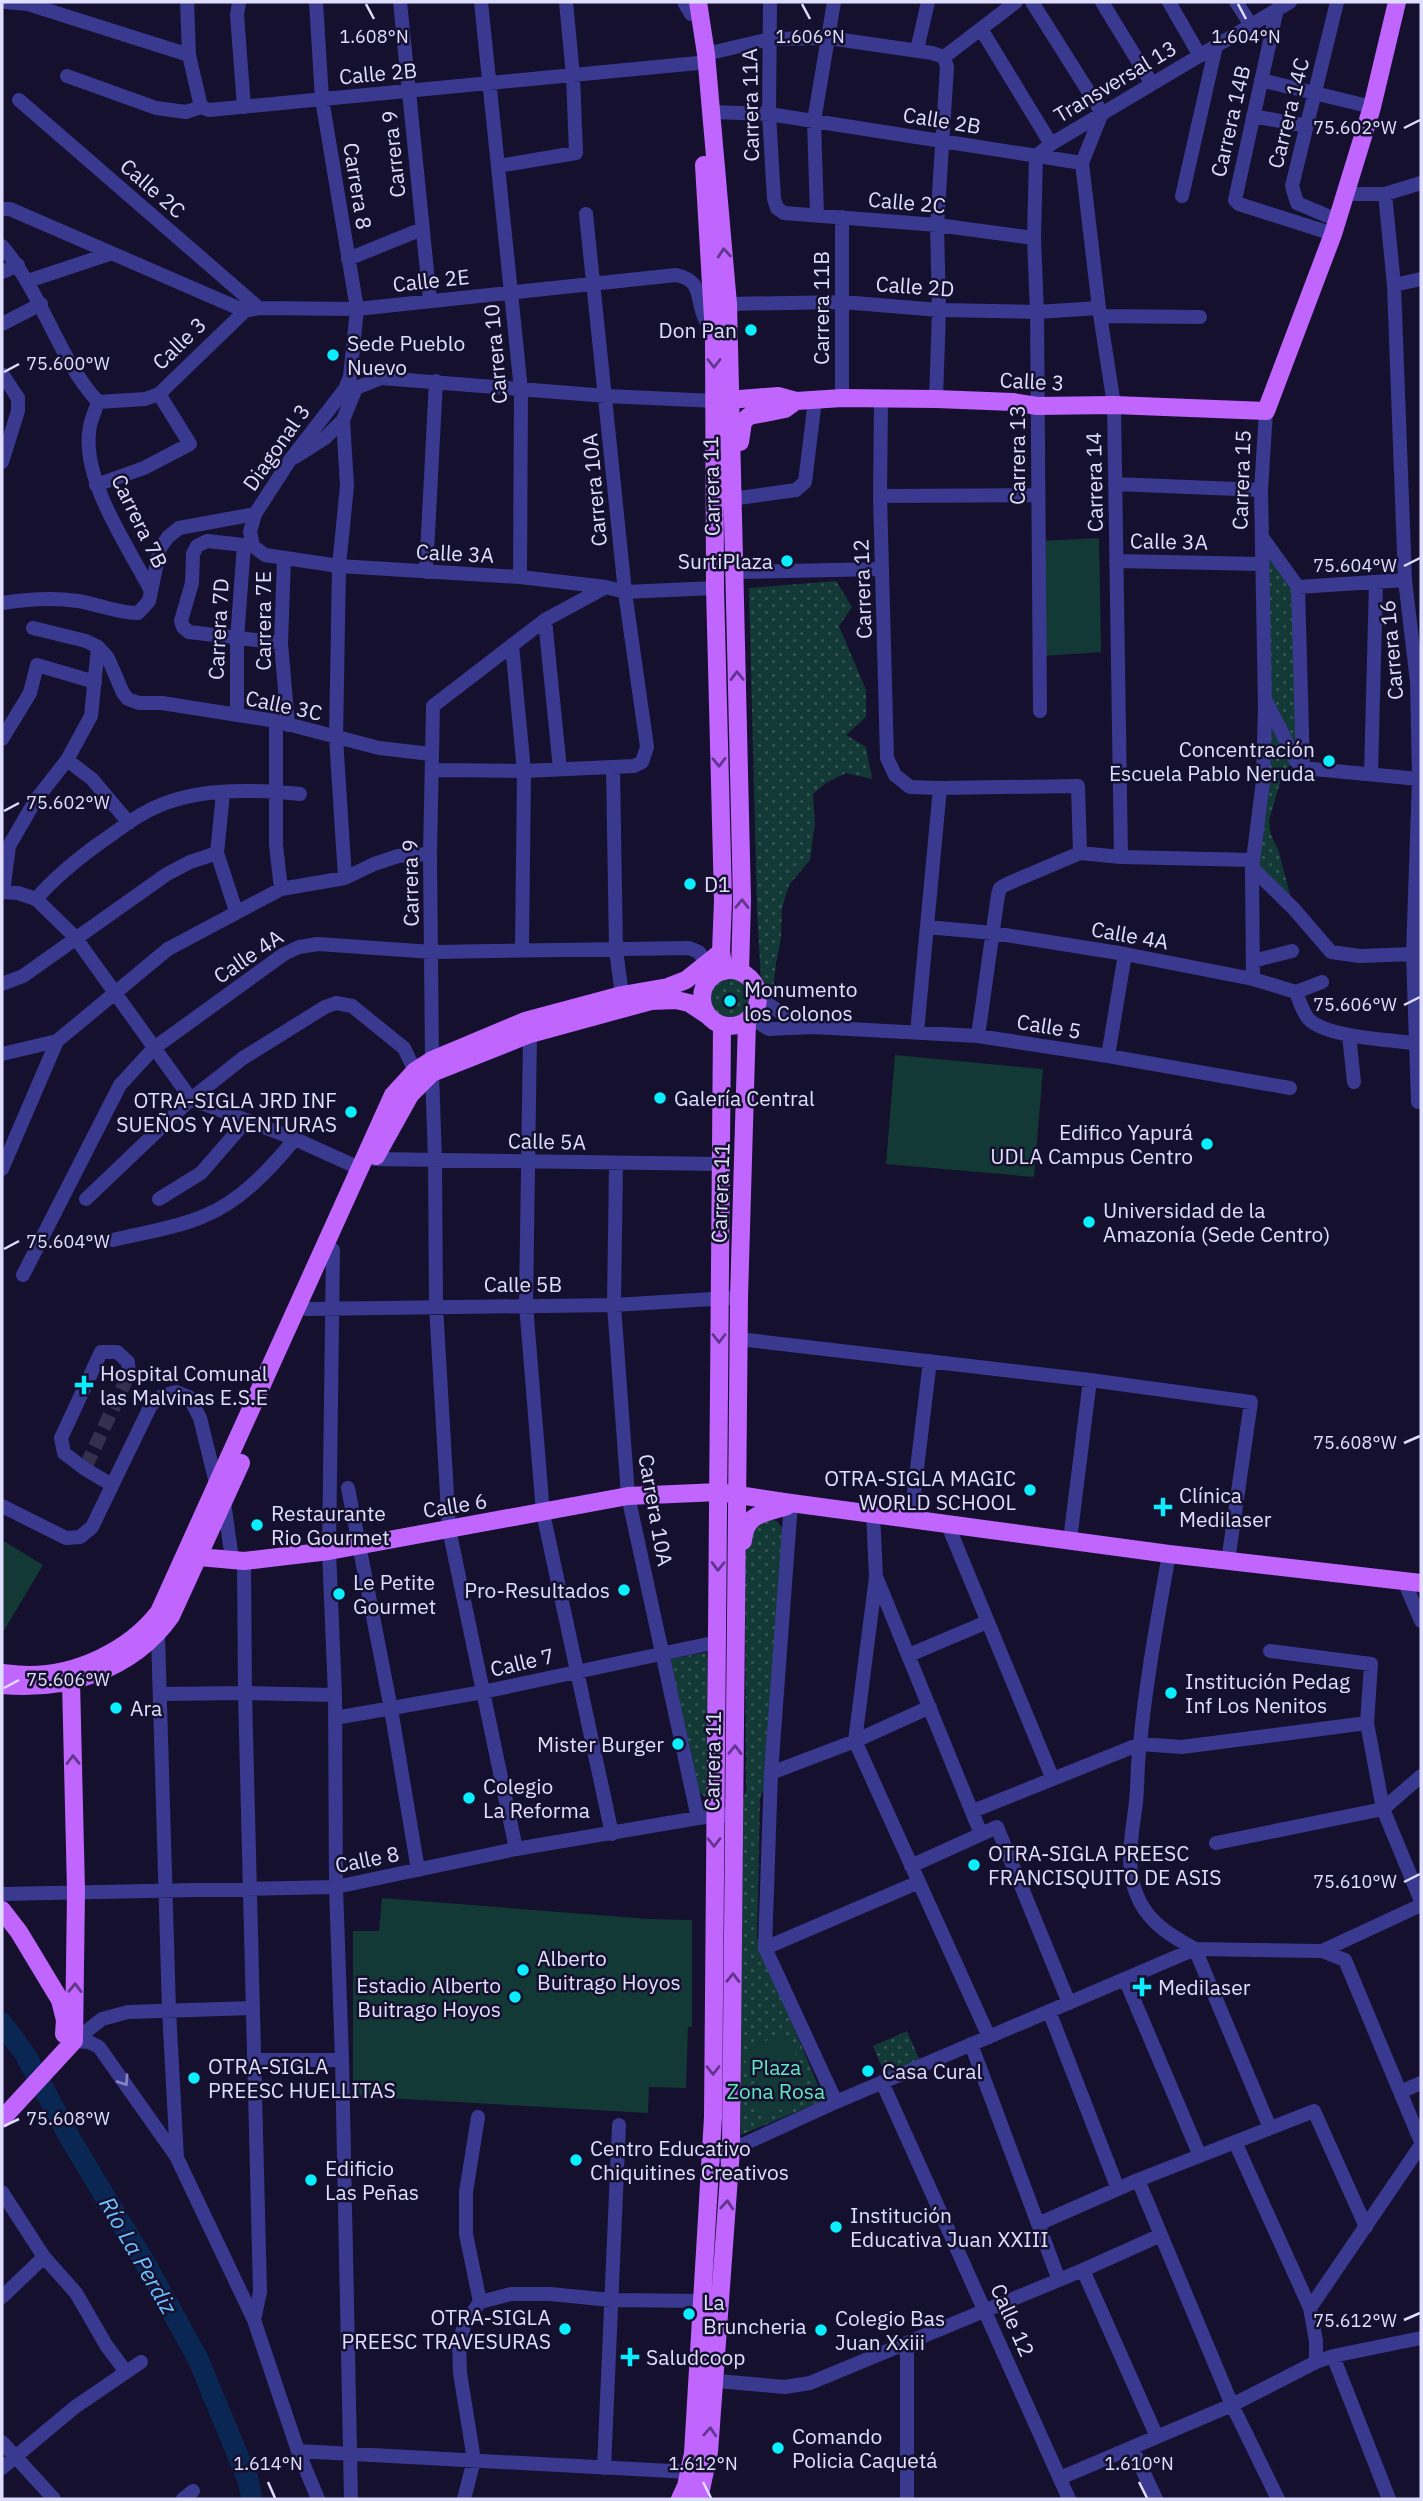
<svg xmlns="http://www.w3.org/2000/svg" width="1423" height="2501" font-family="'IBM Plex Sans',sans-serif">
  <defs>
    <pattern id="green-dots" width="8" height="8" patternUnits="userSpaceOnUse" patternTransform="scale(1.75)"><rect width="8" height="8" fill="#133936"/><path d="M2 2h.1M6 6h.1" fill="none" stroke="#355554" stroke-width="1.8" stroke-linecap="round"/></pattern>
  </defs>
  <rect width="100%" height="100%" fill="#15102e"/>
  <!-- green -->
  <path fill="url(#green-dots)" d="M1269,555L1295,593L1298,752L1281,779L1269,821L1271,835L1278,849L1291,898L1256,866Z
    M836,581L852,607L839,626L866,690V717L846,735L866,747L872,779L846,773L826,783L813,794L815,823L810,860L789,885L782,908L781,939L776,963L773,991L761,980L757,910L749,588Z
    M709 998a21 21 0 1 1 42 0a21 21 0 1 1-42 0Z
    M769,1518L778,1522L785,1532L767,1782L760,1798L757,1938L824,2100L741,2135V1804L746,1791L745,1534L751,1525Z
    M707,1652L710,1791L705,1797L699,1792L670,1659Z
    M907,2031L920,2061L885,2075L873,2046Z"/>
  <!-- pitch -->
  <path fill="#133936" d="M1099,538L1101,652L1043,656L1041,541Z
    M895,1055L1043,1069L1034,1177L886,1164Z
    M2,1540L43,1565L2,1634Z
    M382,1898L648,1919L692,1920V2027H688L686,2088L649,2087L648,2113L353,2096V1931H379Z
    M785,2032L799,2063L754,2082L742,2052Z
    M799,2064L812,2096L763,2117L750,2085Z"/>
  <g fill="none" stroke-linecap="round" stroke-linejoin="round">
    <!-- river -->
    <path stroke="#0a2754" stroke-width="21" d="M2,2023L25,2054L71,2140L148,2268L198,2359L248,2480L252,2499"/>
    <!-- minor-tunnel -->
    <path stroke="#332f4d" stroke-width="14" stroke-dasharray="14 7" stroke-linecap="butt" d="M86,1466L129,1374"/>
    <!-- minor -->
    <path stroke="#393990" stroke-width="14" d="M6,2L28,4L189,55
      M187,2L189,55L201,107
      M239,2L237,15L244,107
      M400,2L430,301
      M481,2L521,390L520,577
      M684,2L691,14
      M770,2L769,114L774,199L777,208L784,213L937,225L1034,238
      M1032,2L1102,113L1082,163L1099,308L1114,405L1121,857
      M1102,2L1152,84
      M1169,2L1200,56
      M1236,2L1251,25
      M1337,2L1292,186L1297,203L1337,220
      M1277,9L1235,200L1239,204L1333,234
      M981,29L1051,144
      M917,50L928,2
      M706,54L770,39L829,38L932,53L944,57
      M944,57L1016,2
      M67,76L156,108L186,112L201,107L209,110L698,63
      M1261,80L1372,107
      M19,100L259,308
      M711,112L769,114L1082,163
      M1253,116L1307,126
      M498,166L576,153L573,76L566,2
      M1345,194H1385L1421,183
      M1385,194L1394,285L1405,580L1417,682L1419,779L1413,954L1418,1102
      M1182,196L1216,46
      M2,209H10L245,311L259,308L357,309L676,275C704,281 695,298 705,319C707,324 711,329 714,334
      M817,215L814,121L834,2
      M842,217V398
      M2,246C43,294 57,357 98,402
      M348,259L422,229
      M2,272L18,265
      M28,281L109,254
      M1394,285L1421,279
      M728,304L842,302L939,310L1037,312L1099,308
      M1101,316L1200,317
      M2,324L41,304
      M2,374L18,398V411L2,462
      M936,399L939,310L937,225L947,67L944,57
      M881,400L880,496L887,758L895,775L910,787L940,788L1078,786L1080,853
      M98,402C95,412 89,423 89,433C84,484 128,546 151,591
      M98,402L145,399L159,394L245,311
      M295,457L325,438L343,420
      M1115,484L1261,490
      M96,485L144,468L190,444L159,394
      M880,496L1038,495
      M724,500L796,490L805,482L815,400
      M1262,537L1298,587L1303,768
      M253,546L250,532L255,514L290,460L345,389L350,377L357,309L322,99L316,2
      M284,559L281,643L288,725
      M1116,561L1262,564
      M426,572L436,381
      M734,572L881,569
      M1298,587L1405,580
      M2,603C28,599 52,597 78,601C98,604 117,613 138,613L149,601L160,548L168,537L179,528L255,514
      M545,620L560,769
      M33,628L86,641L98,647L108,658L123,693L128,699L139,703H162L276,721L379,748L431,754
      M281,643L189,632L183,627L181,621L192,583L193,554L197,546L207,541L253,546L265,555L339,566L520,577L606,587L625,592L715,588
      M512,645L524,771L522,949
      M1267,703L1296,761L1303,768L1419,779
      M1040,711L1037,312L1034,238L1036,156L1051,144L1290,2
      M237,715V639L244,545
      M276,721V845L281,889
      M2,739L30,693L37,665L95,682
      M67,760L92,779L129,823
      M613,767L616,950L622,995
      M433,770L524,771L634,766L642,762L647,747L625,592L586,214
      M1371,774L1376,582
      M223,793L217,853L236,911
      M1252,868L1294,909L1331,952L1360,956L1413,954L1420,956
      M345,878L336,738L339,566L347,486L343,420L356,388L381,378L607,396L715,401
      M2,892L18,893L36,899L75,937L191,1099L295,1139L359,1168
      M3,892L9,846L35,801L67,760L91,716L98,647
      M36,899C56,876 76,860 101,842C116,832 130,820 146,812C191,787 250,789 300,794
      M927,927L993,933L1125,954L1253,979L1296,992L1322,982
      M1253,961L1292,951
      M1253,979L1252,868L1263,781L1265,708L1261,490L1266,411
      M2,984L23,976L167,874L190,862L217,853
      M1296,992C1299,1000 1302,1010 1307,1017C1321,1037 1390,1040 1414,1043
      M758,997L800,1026
      M750,1018L769,1029L813,1027L978,1036L1108,1056L1290,1088
      M917,1032L940,788
      M530,1034L526,1305L543,1513L612,1834
      M1349,1035L1354,1082
      M978,1036L998,895L1000,888L1007,884L1080,853L1121,857L1253,860
      M2,1054L57,1041
      M1108,1056L1125,954
      M432,1060L430,854L433,706L545,620L606,587
      M432,1073L435,1160L436,1306L449,1529L516,1849
      M374,1159L721,1164
      M616,1163L614,1305L628,1496L698,1818
      M2,1169L57,1041L168,949L281,889L345,878L374,864L398,856L430,854
      M86,1199L191,1099L243,1058L325,1007L336,1003L352,1006L404,1048L415,1071
      M159,1199L201,1173L247,1120
      M113,1240C141,1233 177,1228 204,1216C241,1201 270,1169 295,1139
      M333,1250L329,1551L335,1695L336,1887L342,2060L351,2499
      M23,1275L120,1085L154,1048L284,954L299,947L318,944L432,952L689,948L699,952L713,976
      M307,1309L614,1305L729,1298
      M739,1339L1090,1380L1251,1402L1228,1561
      M112,1485L85,1469L64,1453L61,1438L101,1352H117L128,1362L129,1374
      M348,1488L391,1709L418,1870
      M791,1503L771,1773L765,1948L836,2102
      M2,1506L66,1538L80,1537L92,1527L151,1405L162,1396L176,1392L189,1397L200,1418L217,1487L224,1502L232,1559
      M873,1513L876,1577L855,1741L989,2037
      M911,1518L930,1361
      M947,1523L1052,1777
      M1070,1540L1090,1380
      M1169,1554C1158,1617 1146,1680 1140,1744C1137,1763 1138,1783 1136,1802C1132,1836 1123,1870 1140,1902C1152,1925 1173,1937 1195,1949L1270,2128
      M244,1561L245,1693L260,2292L254,2320
      M877,1579L981,1834
      M1404,1581L1421,1621
      M158,1635L169,2010L177,2158L254,2320L298,2451L318,2499
      M1270,1651L1371,1664L1367,1723L1383,1809L1421,1901
      M909,1655L987,1622
      M160,1694L245,1693L335,1695
      M335,1718L483,1692L717,1642
      M771,1773L855,1741L930,1707
      M973,1811L1140,1744L1182,1747L1367,1723
      M1216,1843L1383,1809L1421,1776
      M911,1866L997,1827L1069,2003
      M2,1894L336,1887L516,1849L698,1818L725,1815
      M765,1948L919,1882
      M1322,1951L1421,1905
      M1125,1979L1200,2156
      M1049,2011L1118,2189
      M74,2041L102,2019L128,2012L253,2008
      M74,2041L89,2042L99,2047L176,2156
      M971,2044L1059,2280
      M256,2060H342
      M882,2082L1069,2499
      M1400,2092L1421,2083
      M1235,2142L1310,2308L1316,2341V2362
      M711,2159L836,2102L1195,1949L1322,1951L1345,1960L1421,2142
      M1138,2180L1232,2405L1278,2499
      M2,2192L44,2257L76,2293L106,2345L126,2372
      M1038,2224L1138,2180L1314,2111L1366,2227
      M1083,2270L1157,2437
      M2,2297L44,2257
      M480,2302L511,2294H550L611,2300L703,2301
      M1310,2308L1421,2145
      M907,2344V2499
      M1333,2356L1389,2499
      M706,2380L785,2387L810,2383L1083,2270L1161,2235
      M2,2442L54,2499
      M1132,2448L1156,2499
      M298,2451L689,2472
      M2,2468L75,2407L141,2362
      M604,2468L619,2125
      M1060,2478L1232,2405L1316,2362L1333,2356L1421,2338
      M183,2499L193,2491
      M464,2499L474,2460L460,2373L459,2342L465,2323L480,2302L466,2234V2192L478,2117"/>
    <!-- major -->
    <path stroke="#c165ff" stroke-width="18" d="M698,2L706,54L728,304L742,900L740,972
      M704,165L714,335L715,588L723,900L721,952L724,971
      M715,401L778,396L796,401L842,398L936,399L1013,402L1037,406L1114,405L1266,411L1333,234L1372,107L1397,2
      M740,442L743,422L749,416L785,409L796,401
      M702 998a28 28 0 1 1 56 0a28 28 0 1 1-56 0Z
      M376,1156L410,1095L432,1073L530,1034L651,1001L676,1000L689,1003L707,1015
      M743,1541C745,1512 765,1514 787,1506
      M199,1557L244,1561L329,1551L628,1496L719,1492L791,1503L1169,1554L1421,1583
      M2,1673C11,1674 20,1675 29,1675C77,1675 130,1650 159,1612L393,1095L415,1071L432,1060L525,1021L622,995L668,987L686,980L721,952
      M2,1685C66,1691 133,1670 171,1616L241,1463
      M2,1910L19,1932L60,2000L65,2020L64,2034
      M2,2119L74,2041L76,1891L71,1681
      M680,2499L686,2486L693,2453L713,2117L722,1025
      M699,2499L709,2452L731,2149L739,1298L747,1021"/>
  </g>
  <!-- one-way arrows -->
  <defs><path id="oneway-chevron" d="M-2-3.5L2.5 0L-2 3.5" fill="none" stroke-width="1.6" stroke-linecap="round" stroke-linejoin="round" transform="scale(1.75)"/></defs>
  <g stroke="#62368c">
    <use href="#oneway-chevron" transform="translate(724 253) rotate(-95)"/>
    <use href="#oneway-chevron" transform="translate(714 363) rotate(90)"/>
    <use href="#oneway-chevron" transform="translate(737 676) rotate(-91)"/>
    <use href="#oneway-chevron" transform="translate(719 762) rotate(89)"/>
    <use href="#oneway-chevron" transform="translate(742 904) rotate(-89)"/>
    <use href="#oneway-chevron" transform="translate(719 1338) rotate(90)"/>
    <use href="#oneway-chevron" transform="translate(718 1566) rotate(91)"/>
    <use href="#oneway-chevron" transform="translate(735 1750) rotate(-89)"/>
    <use href="#oneway-chevron" transform="translate(73 1760) rotate(-91)"/>
    <use href="#oneway-chevron" transform="translate(714 1842) rotate(90)"/>
    <use href="#oneway-chevron" transform="translate(733 1978) rotate(-89)"/>
    <use href="#oneway-chevron" transform="translate(75 1988) rotate(-89)"/>
    <use href="#oneway-chevron" transform="translate(713 2070) rotate(90)"/>
    <use href="#oneway-chevron" transform="translate(727 2205) rotate(-86)"/>
    <use href="#oneway-chevron" transform="translate(710 2432) rotate(-86)"/>
  </g>
  <use stroke="#8483c2" href="#oneway-chevron" transform="translate(124 2081) rotate(55)"/>
  <!-- ticks -->
  <path fill="none" stroke="#e0deff" stroke-width="2.5" d="M366,4L374,19M802,4L810,19M1238,4L1246,19M1404,128L1420,120M4,372L19,364M1404,566L1420,558M4,811L19,803M1404,1005L1420,997M4,1249L19,1241M1404,1443L1420,1436M4,1688L19,1680M1404,1882L1420,1874M4,2126L19,2119M1404,2320L1420,2313M268,2482L275,2498M703,2482L711,2498M1139,2482L1147,2498"/>
  <!-- markers -->
  <g fill="#0aeeff" stroke="#15102e" stroke-width="2.5">
    <circle cx="751" cy="330" r="7"/>
    <circle cx="333" cy="355" r="7"/>
    <circle cx="787" cy="561" r="7"/>
    <circle cx="1329" cy="761" r="7"/>
    <circle cx="690" cy="884" r="7"/>
    <circle cx="730" cy="1001" r="7"/>
    <circle cx="660" cy="1098" r="7"/>
    <circle cx="351" cy="1112" r="7"/>
    <circle cx="1207" cy="1144" r="7"/>
    <circle cx="1089" cy="1222" r="7"/>
    <path d="M80.5 1374.5h7v7h7v7h-7v7h-7v-7h-7v-7h7z"/>
    <circle cx="1030" cy="1490" r="7"/>
    <path d="M1159.5 1496.5h7v7h7v7h-7v7h-7v-7h-7v-7h7z"/>
    <circle cx="257" cy="1525" r="7"/>
    <circle cx="624" cy="1590" r="7"/>
    <circle cx="339" cy="1594" r="7"/>
    <circle cx="1171" cy="1693" r="7"/>
    <circle cx="116" cy="1708" r="7"/>
    <circle cx="678" cy="1744" r="7"/>
    <circle cx="469" cy="1798" r="7"/>
    <circle cx="974" cy="1865" r="7"/>
    <circle cx="523" cy="1970" r="7"/>
    <path d="M1138.5 1976.5h7v7h7v7h-7v7h-7v-7h-7v-7h7z"/>
    <circle cx="515" cy="1997" r="7"/>
    <circle cx="868" cy="2071" r="7"/>
    <circle cx="194" cy="2078" r="7"/>
    <circle cx="576" cy="2160" r="7"/>
    <circle cx="311" cy="2180" r="7"/>
    <circle cx="836" cy="2227" r="7"/>
    <circle cx="689" cy="2314" r="7"/>
    <circle cx="565" cy="2329" r="7"/>
    <circle cx="821" cy="2330" r="7"/>
    <path d="M626.5 2346.5h7v7h7v7h-7v7h-7v-7h-7v-7h7z"/>
    <circle cx="778" cy="2448" r="7"/>
  </g>
  <g text-anchor="middle" dominant-baseline="central" stroke-width="5" stroke-linejoin="round" paint-order="stroke">
    <!-- street labels -->
    <g font-size="21" fill="#e0deff" stroke="#15102e">
      <text transform="translate(378 73) rotate(-5)">Calle 2B</text>
      <text transform="translate(1115 81) rotate(-31)">Transversal 13</text>
      <text transform="translate(750 105) rotate(-91)">Carrera 11A</text>
      <text transform="translate(1288 113) rotate(-76)">Carrera 14C</text>
      <text transform="translate(942 120) rotate(9)">Calle 2B</text>
      <text transform="translate(1230 121) rotate(-77)">Carrera 14B</text>
      <text transform="translate(393 154) rotate(-96)">Carrera 9</text>
      <text transform="translate(358 186) rotate(81)">Carrera 8</text>
      <text transform="translate(153 188) rotate(41)">Calle 2C</text>
      <text transform="translate(907 202) rotate(5)">Calle 2C</text>
      <text transform="translate(431 280) rotate(-6)">Calle 2E</text>
      <text transform="translate(915 286) rotate(4)">Calle 2D</text>
      <text transform="translate(821 308) rotate(-90)">Carrera 11B</text>
      <text transform="translate(179 343) rotate(-44)">Calle 3</text>
      <text transform="translate(495 354) rotate(-95)">Carrera 10</text>
      <text transform="translate(1032 381) rotate(3)">Calle 3</text>
      <text transform="translate(276 447) rotate(-55)">Diagonal 3</text>
      <text transform="translate(1017 455) rotate(-90)">Carrera 13</text>
      <text transform="translate(1241 480) rotate(-88)">Carrera 15</text>
      <text transform="translate(1094 482) rotate(-91)">Carrera 14</text>
      <text transform="translate(711 486) rotate(-91)">Carrera 11</text>
      <text transform="translate(594 490) rotate(-95)">Carrera 10A</text>
      <text transform="translate(140 521) rotate(64)">Carrera 7B</text>
      <text transform="translate(1169 541) rotate(1)">Calle 3A</text>
      <text transform="translate(455 553) rotate(3)">Calle 3A</text>
      <text transform="translate(862 589) rotate(-92)">Carrera 12</text>
      <text transform="translate(263 621) rotate(-90)">Carrera 7E</text>
      <text transform="translate(218 629) rotate(-87)">Carrera 7D</text>
      <text transform="translate(1391 650) rotate(-95)">Carrera 16</text>
      <text transform="translate(284 705) rotate(12)">Calle 3C</text>
      <text transform="translate(410 883) rotate(-91)">Carrera 9</text>
      <text transform="translate(1130 935) rotate(10)">Calle 4A</text>
      <text transform="translate(248 956) rotate(-34)">Calle 4A</text>
      <text transform="translate(1049 1026) rotate(9)">Calle 5</text>
      <text transform="translate(547 1141) rotate(1)">Calle 5A</text>
      <text transform="translate(720 1193) rotate(-88)">Carrera 11</text>
      <text x="523" y="1284">Calle 5B</text>
      <text transform="translate(455 1505) rotate(-9)">Calle 6</text>
      <text transform="translate(656 1510) rotate(80)">Carrera 10A</text>
      <text transform="translate(522 1662) rotate(-13)">Calle 7</text>
      <text transform="translate(712 1761) rotate(-89)">Carrera 11</text>
      <text transform="translate(367 1859) rotate(-11)">Calle 8</text>
      <text transform="translate(1013 2320) rotate(66)">Calle 12</text>
    </g>
    <!-- poi labels -->
    <g font-size="21" fill="#e0deff" stroke="#15102e" text-anchor="start">
      <text x="737" y="330" text-anchor="end">Don Pan</text>
      <text x="347" y="343">Sede Pueblo<tspan x="347" dy="24">Nuevo</tspan></text>
      <text x="773" y="561" text-anchor="end">SurtiPlaza</text>
      <text x="1315" y="749" text-anchor="end">Concentración<tspan x="1315" dy="24">Escuela Pablo Neruda</tspan></text>
      <text x="704" y="884">D1</text>
      <text x="744" y="989">Monumento<tspan x="744" dy="24">los Colonos</tspan></text>
      <text x="674" y="1098">Galería Central</text>
      <text x="337" y="1100" text-anchor="end">OTRA-SIGLA JRD INF<tspan x="337" dy="24">SUEÑOS Y AVENTURAS</tspan></text>
      <text x="1193" y="1132" text-anchor="end">Edifico Yapurá<tspan x="1193" dy="24">UDLA Campus Centro</tspan></text>
      <text x="1103" y="1210">Universidad de la<tspan x="1103" dy="24">Amazonía (Sede Centro)</tspan></text>
      <text x="100" y="1373">Hospital Comunal<tspan x="100" dy="24">las Malvinas E.S.E</tspan></text>
      <text x="1016" y="1478" text-anchor="end">OTRA-SIGLA MAGIC<tspan x="1016" dy="24">WORLD SCHOOL</tspan></text>
      <text x="1179" y="1495">Clínica<tspan x="1179" dy="24">Medilaser</tspan></text>
      <text x="271" y="1513">Restaurante<tspan x="271" dy="24">Rio Gourmet</tspan></text>
      <text x="353" y="1582">Le Petite<tspan x="353" dy="24">Gourmet</tspan></text>
      <text x="610" y="1590" text-anchor="end">Pro-Resultados</text>
      <text x="1185" y="1681">Institución Pedag<tspan x="1185" dy="24">Inf Los Nenitos</tspan></text>
      <text x="130" y="1708">Ara</text>
      <text x="664" y="1744" text-anchor="end">Mister Burger</text>
      <text x="483" y="1786">Colegio<tspan x="483" dy="24">La Reforma</tspan></text>
      <text x="988" y="1853">OTRA-SIGLA PREESC<tspan x="988" dy="24">FRANCISQUITO DE ASIS</tspan></text>
      <text x="537" y="1958">Alberto<tspan x="537" dy="24">Buitrago Hoyos</tspan></text>
      <text x="501" y="1985" text-anchor="end">Estadio Alberto<tspan x="501" dy="24">Buitrago Hoyos</tspan></text>
      <text x="1158" y="1987">Medilaser</text>
      <text x="208" y="2066">OTRA-SIGLA<tspan x="208" dy="24">PREESC HUELLITAS</tspan></text>
      <text x="882" y="2071">Casa Cural</text>
      <text x="590" y="2148">Centro Educativo<tspan x="590" dy="24">Chiquitines Creativos</tspan></text>
      <text x="325" y="2168">Edificio<tspan x="325" dy="24">Las Peñas</tspan></text>
      <text x="850" y="2215">Institución<tspan x="850" dy="24">Educativa Juan XXIII</tspan></text>
      <text x="703" y="2302">La<tspan x="703" dy="24">Bruncheria</tspan></text>
      <text x="551" y="2317" text-anchor="end">OTRA-SIGLA<tspan x="551" dy="24">PREESC TRAVESURAS</tspan></text>
      <text x="835" y="2318">Colegio Bas<tspan x="835" dy="24">Juan Xxiii</tspan></text>
      <text x="646" y="2357">Saludcoop</text>
      <text x="792" y="2436">Comando<tspan x="792" dy="24">Policia Caquetá</tspan></text>
    </g>
    <!-- park labels -->
    <g font-size="21" fill="#60e8c2" stroke="#15102e">
      <text x="776" y="2067">Plaza<tspan x="776" dy="24">Zona Rosa</tspan></text>
    </g>
    <!-- water labels -->
    <g font-size="23" font-style="italic" fill="#6cbfff" stroke="#15102e">
      <text transform="translate(139 2255) rotate(60)">Río La Perdiz</text>
    </g>
  </g>
  <g font-size="18" text-anchor="middle" fill="#e0deff" stroke="#15102e" stroke-width="5" stroke-linejoin="round" paint-order="stroke">
    <text x="374" y="43">1.608°N</text>
    <text x="810" y="43">1.606°N</text>
    <text x="1246" y="43">1.604°N</text>
    <text x="1355" y="134">75.602°W</text>
    <text x="68" y="370">75.600°W</text>
    <text x="1355" y="572">75.604°W</text>
    <text x="68" y="809">75.602°W</text>
    <text x="1355" y="1011">75.606°W</text>
    <text x="68" y="1248">75.604°W</text>
    <text x="1355" y="1449">75.608°W</text>
    <text x="68" y="1686">75.606°W</text>
    <text x="1355" y="1888">75.610°W</text>
    <text x="68" y="2125">75.608°W</text>
    <text x="1355" y="2327">75.612°W</text>
    <text x="268" y="2470">1.614°N</text>
    <text x="703" y="2470">1.612°N</text>
    <text x="1139" y="2470">1.610°N</text>
  </g>
  <!-- border -->
  <rect width="1423" height="2501" fill="none" stroke="#e0deff" stroke-width="7"/>
</svg>
